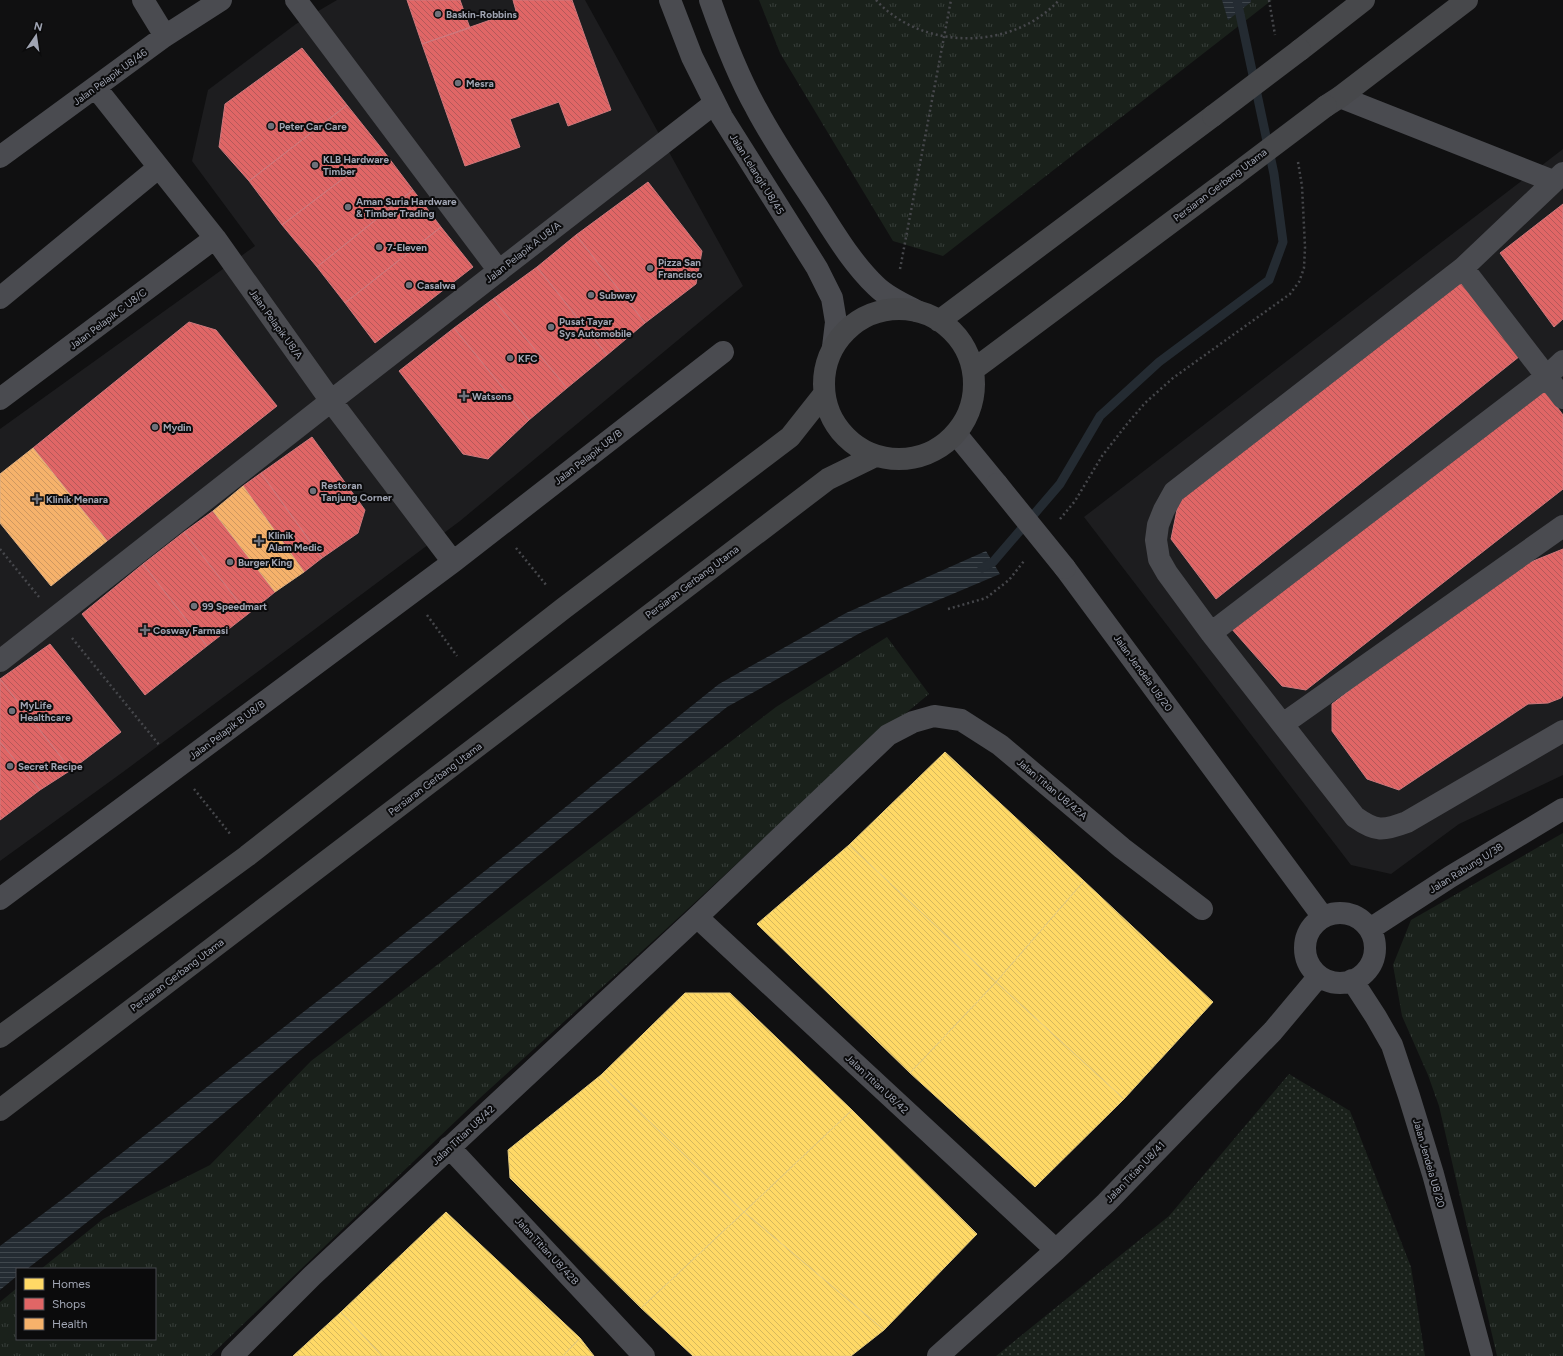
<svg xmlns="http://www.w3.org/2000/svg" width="1563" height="1356" font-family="Figtree,sans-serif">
  <defs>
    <pattern id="grass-dots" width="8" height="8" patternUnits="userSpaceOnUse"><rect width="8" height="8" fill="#1a211b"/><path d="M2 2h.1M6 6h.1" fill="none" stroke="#383e3a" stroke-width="1.8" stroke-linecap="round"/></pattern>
    <pattern id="park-tufts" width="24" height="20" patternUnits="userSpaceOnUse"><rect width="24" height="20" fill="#1a211b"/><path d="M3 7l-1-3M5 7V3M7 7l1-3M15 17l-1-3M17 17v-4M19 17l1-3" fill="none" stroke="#383e3a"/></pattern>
    <pattern id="water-rules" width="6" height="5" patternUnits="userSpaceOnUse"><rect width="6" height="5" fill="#242b32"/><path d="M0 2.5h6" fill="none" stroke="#40474d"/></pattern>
    <pattern id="homes-back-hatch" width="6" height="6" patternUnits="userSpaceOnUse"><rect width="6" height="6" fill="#ffd966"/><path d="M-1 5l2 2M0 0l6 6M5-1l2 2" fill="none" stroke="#d6b85c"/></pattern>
    <pattern id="shops-back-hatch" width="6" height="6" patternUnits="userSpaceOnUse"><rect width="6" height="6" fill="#e06666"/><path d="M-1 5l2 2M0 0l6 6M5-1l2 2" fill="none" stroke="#b4595a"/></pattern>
    <pattern id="health-back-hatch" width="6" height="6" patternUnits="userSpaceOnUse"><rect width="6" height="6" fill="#f6b26b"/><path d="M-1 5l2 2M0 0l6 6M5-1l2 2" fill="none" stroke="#ce9860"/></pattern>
  </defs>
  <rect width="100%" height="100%" fill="#101011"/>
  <!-- built -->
  <path fill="#1d1d1f" d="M337,0H585L743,286L460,521L123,772L0,861V429L255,246L192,161L208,90L296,24Z
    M1563,149V775L1459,824L1391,874L1351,865L1084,517Z"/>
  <!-- grass -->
  <path fill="url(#grass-dots)" d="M1289,1074L1350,1111L1411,1267L1425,1356H996L1169,1216Z"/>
  <!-- park -->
  <path fill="url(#park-tufts)" d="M759,0H1272L943,256L893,241L780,53Z
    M887,637L929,694L841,767L663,932L481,1097L210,1356H0V1302L17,1288V1339H155V1269H41L103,1219L210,1165L311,1061L776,707Z
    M1563,833V1356H1497L1439,1106L1428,1075L1402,1016L1393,965L1411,920Z"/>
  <!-- water -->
  <path fill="url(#water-rules)" d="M1222,0H1251V2L1228,20Z
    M986,551L1000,574L860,633L727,707L524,867L167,1160L27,1269H17V1276L0,1290V1246L64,1198L512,850L719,684L846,613Z"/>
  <!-- homes -->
  <path fill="url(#homes-back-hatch)" stroke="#e2c97d" d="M945,752L1084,881L996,982L849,845Z
    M849,845L996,982L910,1073L757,924Z
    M1084,881L1213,1002L1124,1099L996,982Z
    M996,982L1124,1099L1035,1187L910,1073Z
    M685,993H730L852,1110L744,1212L601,1075Z
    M601,1075L744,1212L641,1308L510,1178L508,1150Z
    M852,1110L977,1234L884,1330L744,1212Z
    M446,1212L580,1338L563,1356H382L341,1312Z
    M744,1212L884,1330L851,1356H693L641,1308Z
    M341,1312L382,1356H293Z
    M580,1338L594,1356H563Z"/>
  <!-- shops -->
  <path fill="url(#shops-back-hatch)" stroke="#cd797d" d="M407,0H460L470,28L422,44Z
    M513,0H572L611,110L568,126L559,102L510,119L520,147L465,166L422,44L516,11Z
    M302,48L347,105L249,181L219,147L225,104Z
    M347,105L382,149L282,225L249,181Z
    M382,149L413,190L317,267L282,225Z
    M648,182L702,251L696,284L645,323L576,235Z
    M413,190L441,227L345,303L317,267Z
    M1563,204V319L1554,327L1500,253Z
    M441,227L473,267L375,343L345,303Z
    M576,235L645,323L607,355L537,267Z
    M537,267L607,355L567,388L493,299Z
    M1461,279L1520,356L1216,599L1171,539L1179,500Z
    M493,299L567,388L529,420L454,328Z
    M189,322L216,330L277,406L107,541L33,448Z
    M454,328L529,420L488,459L463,454L399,371Z
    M1543,388L1563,415V489L1306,690L1282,686L1230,627Z
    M312,437L365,510L358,533L322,558L261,473Z
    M261,473L322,558L304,572L243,486Z
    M213,511L275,592L248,614L184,532Z
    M184,532L248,614L207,646L143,564Z
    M1563,549V695L1561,698L1548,703L1528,704L1399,790L1367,779L1332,731V704L1406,646L1511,570Z
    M143,564L207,646L145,695L82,614Z
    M50,644L121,732L71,770L0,679Z
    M0,679L71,770L40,790L0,742Z
    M0,742L40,790L0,820Z"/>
  <!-- health -->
  <path fill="url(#health-back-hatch)" stroke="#dcae81" d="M33,448L107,541L51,586L0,523V474Z
    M243,486L304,572L275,592L213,511Z"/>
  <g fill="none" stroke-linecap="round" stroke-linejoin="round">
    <!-- stream -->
    <path stroke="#242b32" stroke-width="9" d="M982,568L993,562L1060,484L1100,416L1159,362L1269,280L1283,242L1274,174L1237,0"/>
    <!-- path -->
    <path stroke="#46474b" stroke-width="2.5" stroke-dasharray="2 3" stroke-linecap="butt" d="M876,0C922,51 1013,51 1059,0
      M1269,0L1275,35
      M900,269L951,0
      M1060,519L1075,501L1102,456L1127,424L1145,403L1173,378L1290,294L1299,282L1304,268L1305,247L1302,186L1298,162
      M516,548L547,586
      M0,549L39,597
      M948,609L986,598L1009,580L1024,561
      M427,615L457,656
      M72,638L160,746
      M194,789L231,835"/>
    <!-- minor -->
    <path stroke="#4a4b50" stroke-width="22" d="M143,0L165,36
      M296,0L499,271
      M670,0L692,57L722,117L817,268L832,298L836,322L833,347
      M710,0C723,37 737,74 756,108C774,142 796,174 817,206C835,234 852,263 876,286C887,297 903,304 917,311
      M96,88L215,238L331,401L453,562
      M1340,97L1553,181
      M0,157L165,36L221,0
      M1563,173L1463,268L1174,492L1164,510L1158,525L1156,540L1159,559L1167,573L1211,633L1355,817C1376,832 1383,831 1407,822L1563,731
      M1463,268L1563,398
      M0,298L158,168
      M0,399L215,238
      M956,434L997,484
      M1065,568L1323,917
      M1211,633L1546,377L1563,361
      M0,661L331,401L715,103
      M1283,724L1563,526
      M0,899L453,562L723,352
      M1305 948a35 35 0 1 1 70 0a35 35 0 1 1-70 0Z
      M697,917L1056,1250
      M1370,929L1450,877L1563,809
      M1352,980L1376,1017L1392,1045L1409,1096L1433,1174L1482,1356
      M449,1147L644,1356
      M232,1356L312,1276L697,917L888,735L913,722L934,716L961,720L1000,745L1122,848L1202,909
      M938,1356L1056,1250L1106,1203L1273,1031L1319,976"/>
    <!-- major -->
    <path stroke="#47484b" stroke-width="22" d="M1300,50L1364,0
      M1326,106L1340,97L1467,0
      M824 384a75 75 0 1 1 150 0a75 75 0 1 1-150 0Z
      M939,321L1213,116
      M973,370L1232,177
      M0,1037L247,856L564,608L790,437L824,394
      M0,1110L828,479L875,456"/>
    <!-- minor-bridge -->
    <path stroke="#4a4b50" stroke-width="22" d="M997,484L1065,568"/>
    <!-- major-bridge -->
    <path stroke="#47484b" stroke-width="22" d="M1213,116L1300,50
      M1232,177L1326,106"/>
  </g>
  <!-- markers -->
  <g fill="#6e717a" stroke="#0b0b0c" stroke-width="1.5">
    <circle cx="438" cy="14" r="4"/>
    <circle cx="458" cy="83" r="4"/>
    <circle cx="271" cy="126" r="4"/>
    <circle cx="315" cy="165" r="4"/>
    <circle cx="348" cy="207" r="4"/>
    <circle cx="379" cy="247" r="4"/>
    <circle cx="650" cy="268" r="4"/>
    <circle cx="409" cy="285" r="4"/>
    <circle cx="591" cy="295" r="4"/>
    <circle cx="551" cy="327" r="4"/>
    <circle cx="510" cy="358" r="4"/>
    <path d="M462 390h4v4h4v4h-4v4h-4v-4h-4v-4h4z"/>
    <circle cx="155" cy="427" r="4"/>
    <circle cx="313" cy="491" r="4"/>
    <path d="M35 493h4v4h4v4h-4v4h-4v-4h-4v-4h4z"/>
    <path d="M257 535h4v4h4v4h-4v4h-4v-4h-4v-4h4z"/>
    <circle cx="230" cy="562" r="4"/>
    <circle cx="194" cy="606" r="4"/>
    <path d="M143 624h4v4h4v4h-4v4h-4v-4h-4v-4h4z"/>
    <circle cx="12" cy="711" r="4"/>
    <circle cx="10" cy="766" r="4"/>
  </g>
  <g text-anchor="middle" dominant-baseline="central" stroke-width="4" stroke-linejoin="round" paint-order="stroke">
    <!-- poi labels -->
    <g font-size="10" font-weight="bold" fill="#a0a5b3" stroke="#0b0b0c" text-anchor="start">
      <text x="446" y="14">Baskin-Robbins</text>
      <text x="466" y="83">Mesra</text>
      <text x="279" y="126">Peter Car Care</text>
      <text x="323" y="159">KLB Hardware<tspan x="323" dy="12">Timber</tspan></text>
      <text x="356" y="201">Aman Suria Hardware<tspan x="356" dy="12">&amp; Timber Trading</tspan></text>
      <text x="387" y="247">7-Eleven</text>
      <text x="658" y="262">Pizza San<tspan x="658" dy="12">Francisco</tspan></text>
      <text x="417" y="285">Casalwa</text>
      <text x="599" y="295">Subway</text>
      <text x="559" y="321">Pusat Tayar<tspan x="559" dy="12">Sys Automobile</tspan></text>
      <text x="518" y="358">KFC</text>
      <text x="472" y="396">Watsons</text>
      <text x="163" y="427">Mydin</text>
      <text x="321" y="485">Restoran<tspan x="321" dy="12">Tanjung Corner</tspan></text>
      <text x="46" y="499">Klinik Menara</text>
      <text x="268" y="535">Klinik<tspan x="268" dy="12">Alam Medic</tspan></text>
      <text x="238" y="562">Burger King</text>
      <text x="202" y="606">99 Speedmart</text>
      <text x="153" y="630">Cosway Farmasi</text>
      <text x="20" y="705">MyLife<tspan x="20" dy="12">Healthcare</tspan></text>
      <text x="18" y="766">Secret Recipe</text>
    </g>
    <!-- street labels -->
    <g font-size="10" fill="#a0a5b3" stroke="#0b0b0c">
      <text transform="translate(110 77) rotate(-36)">Jalan Pelapik U8/46</text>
      <text transform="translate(757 174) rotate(58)">Jalan Lelangit U8/45</text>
      <text transform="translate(1220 185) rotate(-37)">Persiaran Gerbang Utama</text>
      <text transform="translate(523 252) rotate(-38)">Jalan Pelapik A U8/A</text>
      <text transform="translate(108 319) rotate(-37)">Jalan Pelapik C U8/C</text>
      <text transform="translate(276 324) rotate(54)">Jalan Pelapik U8/A</text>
      <text transform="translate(588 457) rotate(-38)">Jalan Pelapik U8/B</text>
      <text transform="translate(692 582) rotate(-37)">Persiaran Gerbang Utama</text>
      <text transform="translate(1143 673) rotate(54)">Jalan Jendela U8/20</text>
      <text transform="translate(227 730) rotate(-37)">Jalan Pelapik B U8/B</text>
      <text transform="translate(435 779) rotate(-37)">Persiaran Gerbang Utama</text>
      <text transform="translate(1052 789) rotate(40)">Jalan Titian U8/42A</text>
      <text transform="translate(1466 868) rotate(-32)">Jalan Rabung U/38</text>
      <text transform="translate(177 975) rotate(-37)">Persiaran Gerbang Utama</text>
      <text transform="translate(877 1084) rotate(43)">Jalan Titian U8/42</text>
      <text transform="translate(463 1135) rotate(-43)">Jalan Titian U8/42</text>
      <text transform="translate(1429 1163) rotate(74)">Jalan Jendela U8/20</text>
      <text transform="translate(1135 1172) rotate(-46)">Jalan Titian U8/41</text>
      <text transform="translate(547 1251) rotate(47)">Jalan Titian U8/42B</text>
    </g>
  </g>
  <!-- legend -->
  <rect x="16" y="1268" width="140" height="72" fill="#0b0b0c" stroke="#47494f"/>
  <rect x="24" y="1278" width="20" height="12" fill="#ffd966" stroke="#47494f"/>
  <text x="52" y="1288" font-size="12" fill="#a0a5b3">Homes</text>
  <rect x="24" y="1298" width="20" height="12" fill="#e06666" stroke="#47494f"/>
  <text x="52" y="1308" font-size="12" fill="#a0a5b3">Shops</text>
  <rect x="24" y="1318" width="20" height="12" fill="#f6b26b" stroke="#47494f"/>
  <text x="52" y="1328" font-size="12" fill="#a0a5b3">Health</text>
  <!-- north arrow -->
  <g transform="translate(36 36) rotate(13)" stroke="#0b0b0c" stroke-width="3" paint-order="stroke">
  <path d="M0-3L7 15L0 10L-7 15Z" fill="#a0a5b3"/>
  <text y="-6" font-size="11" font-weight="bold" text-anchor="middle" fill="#a0a5b3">N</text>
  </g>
</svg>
